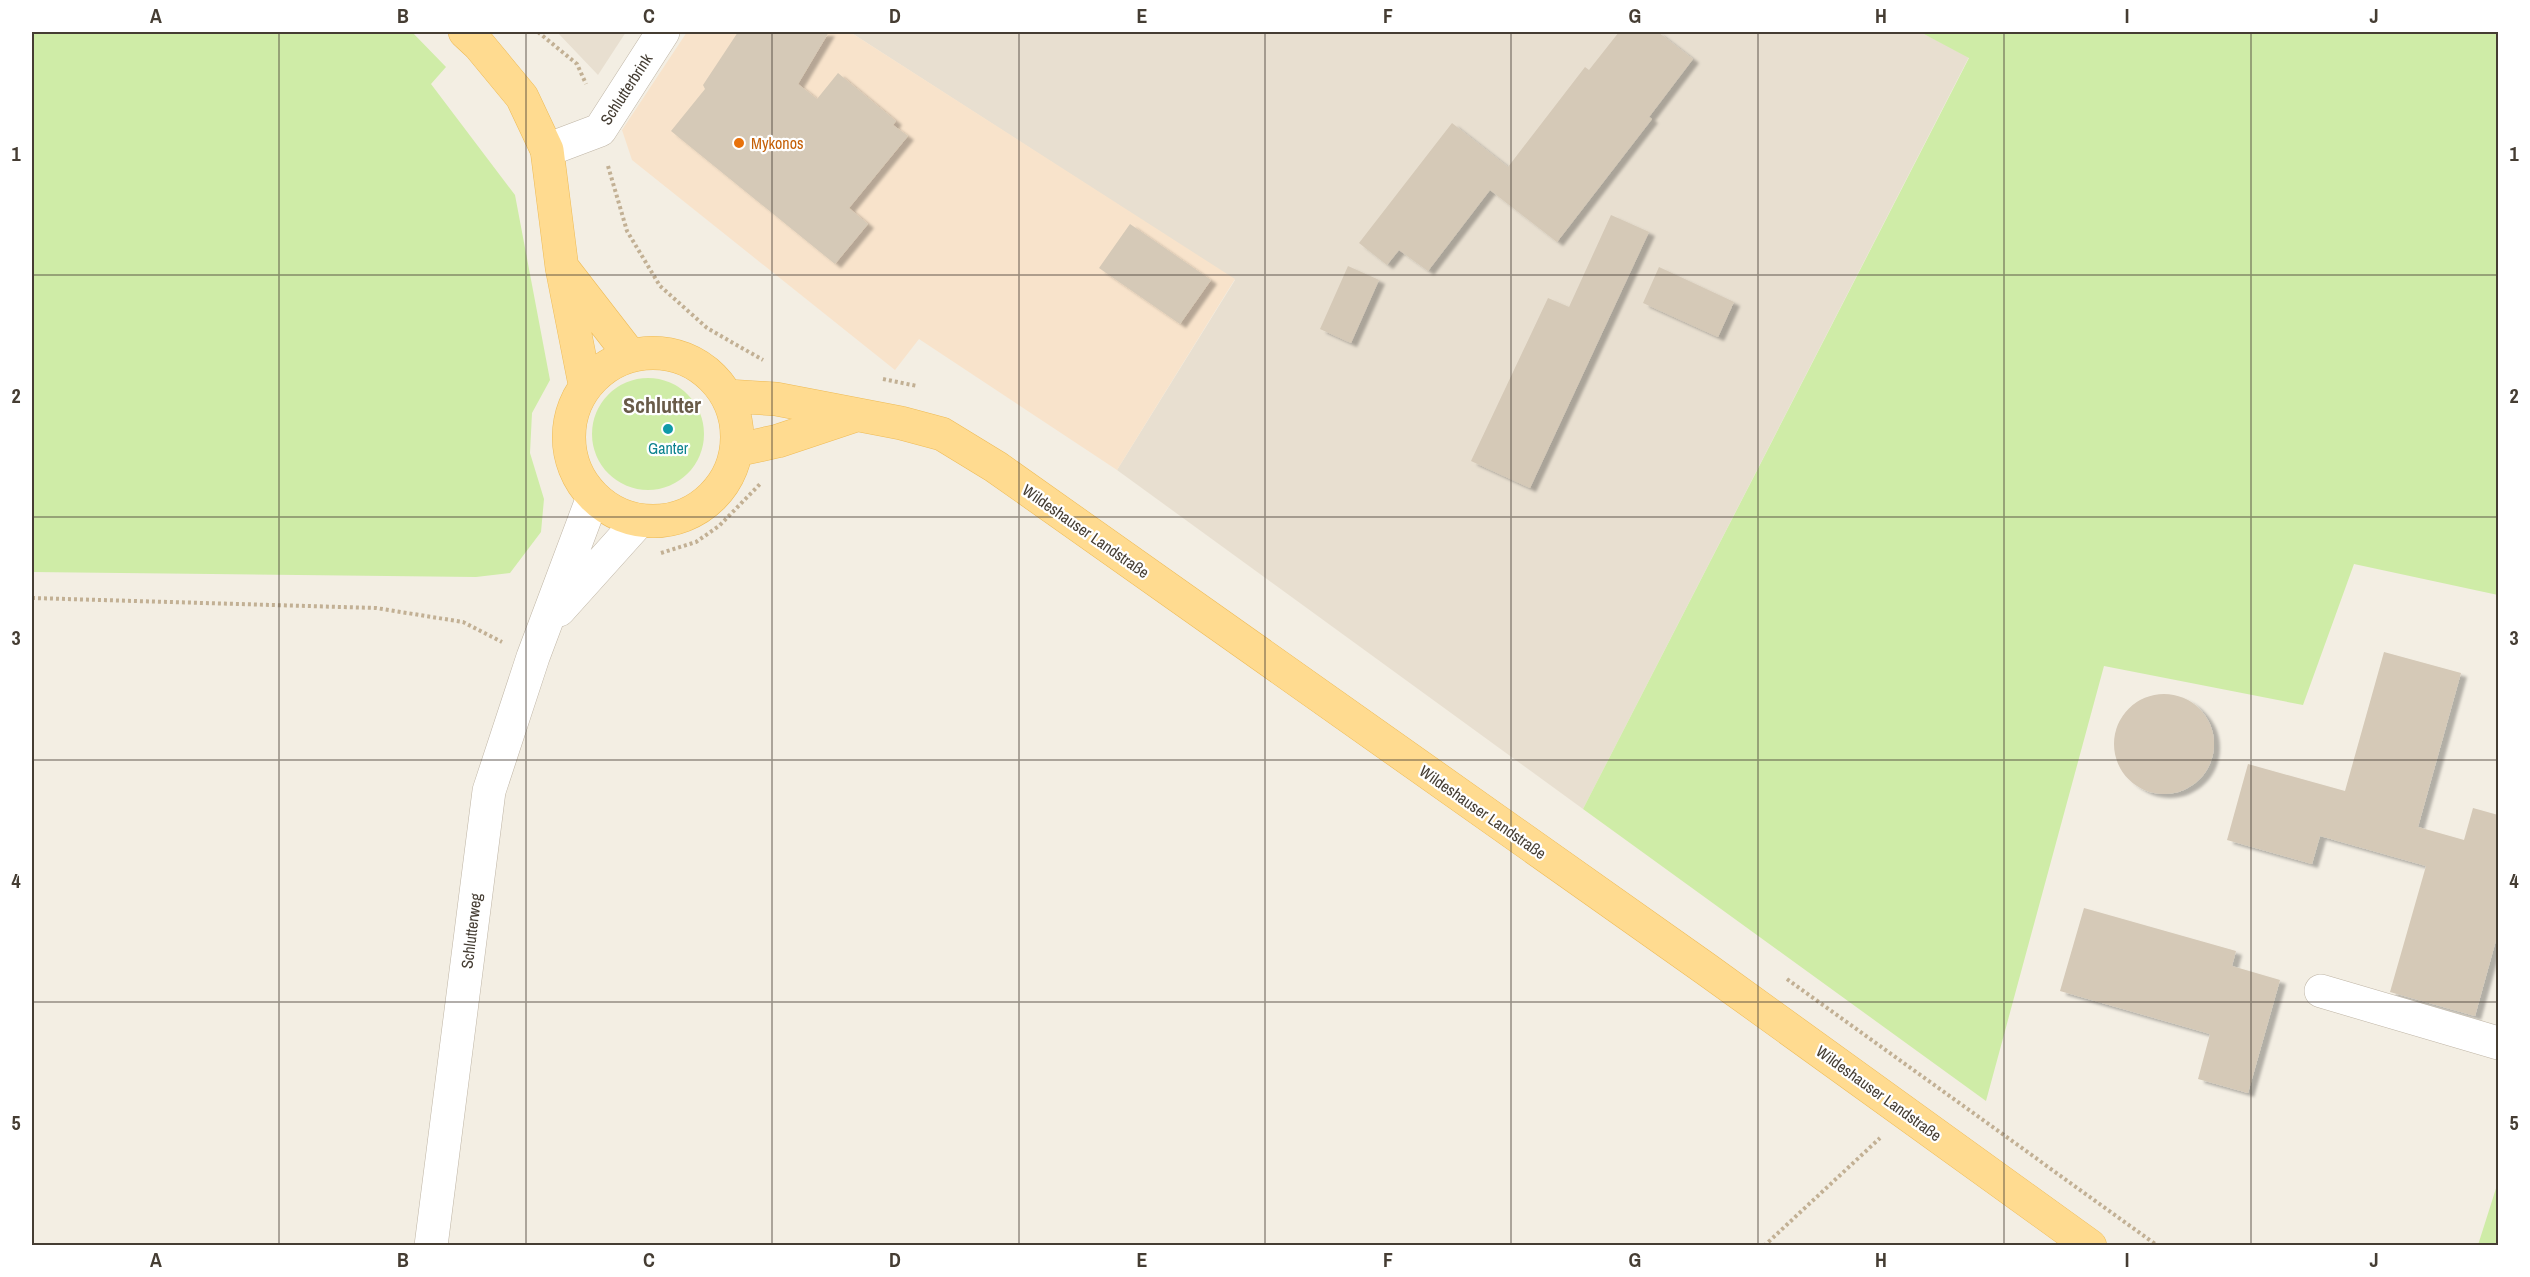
<svg xmlns="http://www.w3.org/2000/svg" width="2530" height="1277" font-family="'Archivo Narrow',sans-serif">
  <defs>
    <filter id="shadow"><feDropShadow dx="6" dy="4" stdDeviation="1.5" flood-color="#0004"/></filter>
  </defs>
  <rect width="100%" height="100%" fill="#f3eee3"/>
  <!-- residential -->
  <path fill="#e8dfd0" d="M557,32H626L598,75Z
    M850,32H1920L1969,57L1583,809L1117,470L1235,280Z"/>
  <!-- commercial -->
  <path fill="#f8e3cb" d="M687,32H850L1235,279L1117,470L919,339L895,370L632,160L622,130Z"/>
  <!-- green -->
  <path fill="#cfeca7" d="M32,32H412L446,67L431,84L515,195L550,380L532,413L530,453L544,499L541,532L510,573L476,577L32,572Z
    M1920,32H2498V595L2354,564L2303,705L2104,666L1986,1101L1583,809L1969,58Z
    M592 434a56 56 0 1 1 112 0a56 56 0 1 1-112 0Z
    M2498,1182V1245H2478Z"/>
  <!-- building -->
  <path fill="#d5c9b7" filter="url(#shadow)" d="M738,32H829L798,84L817,99L838,73L896,121L893,125L908,136L849,208L868,224L835,264L671,131L705,89L703,85Z
    M1619,32H1658L1693,59L1649,117L1652,119L1557,242L1490,190L1428,271L1399,250L1387,265L1359,243L1452,123L1508,167L1585,67L1589,70Z
    M1611,215L1649,232L1530,488L1471,461L1548,298L1569,307Z
    M1130,224L1211,280L1180,324L1099,268Z
    M1348,266L1379,280L1351,343L1320,329Z
    M1659,267L1734,302L1718,337L1643,303Z
    M2384,652L2461,673L2418,827L2464,840L2473,808L2498,815V933L2475,1016L2390,992L2426,866L2320,836L2312,864L2227,840L2248,764L2345,791Z
    M2114 744a50 50 0 1 1 100 0a50 50 0 1 1-100 0Z
    M2084,908L2236,951L2232,966L2280,980L2248,1093L2198,1079L2210,1034L2060,991Z"/>
  <g fill="none" stroke-linecap="round" stroke-linejoin="round">
    <defs>
      <path id="minor" d="M547,150L600,130L663,32
        M559,610L639,521
        M2321,991L2498,1043
        M431,1246L489,791L533,657L593,497"/>
      <path id="major" d="M465,32L479,45L522,97L547,150L562,268L585,385
        M565,271L630,355
        M569 437a84 84 0 1 1 168 0a84 84 0 1 1-168 0Z
        M728,396L776,399L901,423L942,434L996,467L1706,969L2090,1246
        M737,450L778,441L856,415"/>
    </defs>
    <!-- minor casing -->
    <use href="#minor" stroke="#bfb5a5" stroke-width="34"/>
    <!-- major casing -->
    <use href="#major" stroke="#eebb56" stroke-width="34"/>
    <!-- path -->
    <path stroke="#c2b094" stroke-width="4" stroke-dasharray="3 3" stroke-linecap="butt" d="M538,32L577,64L586,84
      M608,166L627,231L660,286L707,328L763,360
      M883,379L917,386
      M661,553L696,542L719,526L761,483
      M32,598L376,608L463,622L502,642
      M1787,979L2158,1246
      M1764,1246L1880,1138"/>
    <!-- minor -->
    <use href="#minor" stroke="#fff" stroke-width="33"/>
    <!-- major -->
    <use href="#major" stroke="#ffdb90" stroke-width="33"/>
  </g>
  <!-- grid -->
  <path fill="none" stroke="#453d33" stroke-width="1.5" stroke-opacity="0.55" d="M279,32V1246M526,32V1246M772,32V1246M1019,32V1246M1265,32V1246M1511,32V1246M1758,32V1246M2004,32V1246M2251,32V1246M32,275H2498M32,517H2498M32,760H2498M32,1002H2498"/>
  <!-- markers -->
  <circle fill="#e8710a" stroke="#fff" stroke-width="2" cx="739" cy="143" r="6"/>
  <circle fill="#0f9aa8" stroke="#fff" stroke-width="2" cx="668" cy="429" r="6"/>
  <g text-anchor="middle" dominant-baseline="central" stroke-width="4.5" stroke-linejoin="round" paint-order="stroke">
    <!-- street labels -->
    <g font-size="16" fill="#453d33" stroke="#fff">
      <text transform="translate(626 89) rotate(-57)">Schlutterbrink</text>
      <text transform="translate(1086 531) rotate(35)">Wildeshauser Landstraße</text>
      <text transform="translate(1483 812) rotate(35)">Wildeshauser Landstraße</text>
      <text transform="translate(471 931) rotate(-83)">Schlutterweg</text>
      <text transform="translate(1879 1093) rotate(36)">Wildeshauser Landstraße</text>
    </g>
    <!-- food labels -->
    <g font-size="16" fill="#c56008" stroke="#fff" text-anchor="start">
      <text x="751" y="143">Mykonos</text>
    </g>
    <!-- culture labels -->
    <g font-size="16" fill="#0d838f" stroke="#fff">
      <text x="668" y="448">Ganter</text>
    </g>
    <!-- district labels -->
    <g font-size="22" font-weight="bold" fill="#695b49" stroke="#fff">
      <text x="662" y="405">Schlutter</text>
    </g>
  </g>
  <!-- border -->
  <rect width="2530" height="1277" fill="none" stroke="#ffffff" stroke-width="66"/>
  <rect x="33" y="33" width="2464" height="1211" fill="none" stroke="#453d33" stroke-width="2"/>
  <g font-size="20" text-anchor="middle" font-weight="bold" fill="#453d33">
    <text x="156" y="23">A</text>
    <text x="403" y="23">B</text>
    <text x="649" y="23">C</text>
    <text x="895" y="23">D</text>
    <text x="1142" y="23">E</text>
    <text x="1388" y="23">F</text>
    <text x="1635" y="23">G</text>
    <text x="1881" y="23">H</text>
    <text x="2127" y="23">I</text>
    <text x="2374" y="23">J</text>
    <text x="16" y="161">1</text>
    <text x="2514" y="161">1</text>
    <text x="16" y="403">2</text>
    <text x="2514" y="403">2</text>
    <text x="16" y="645">3</text>
    <text x="2514" y="645">3</text>
    <text x="16" y="888">4</text>
    <text x="2514" y="888">4</text>
    <text x="16" y="1130">5</text>
    <text x="2514" y="1130">5</text>
    <text x="156" y="1267">A</text>
    <text x="403" y="1267">B</text>
    <text x="649" y="1267">C</text>
    <text x="895" y="1267">D</text>
    <text x="1142" y="1267">E</text>
    <text x="1388" y="1267">F</text>
    <text x="1635" y="1267">G</text>
    <text x="1881" y="1267">H</text>
    <text x="2127" y="1267">I</text>
    <text x="2374" y="1267">J</text>
  </g>
</svg>
